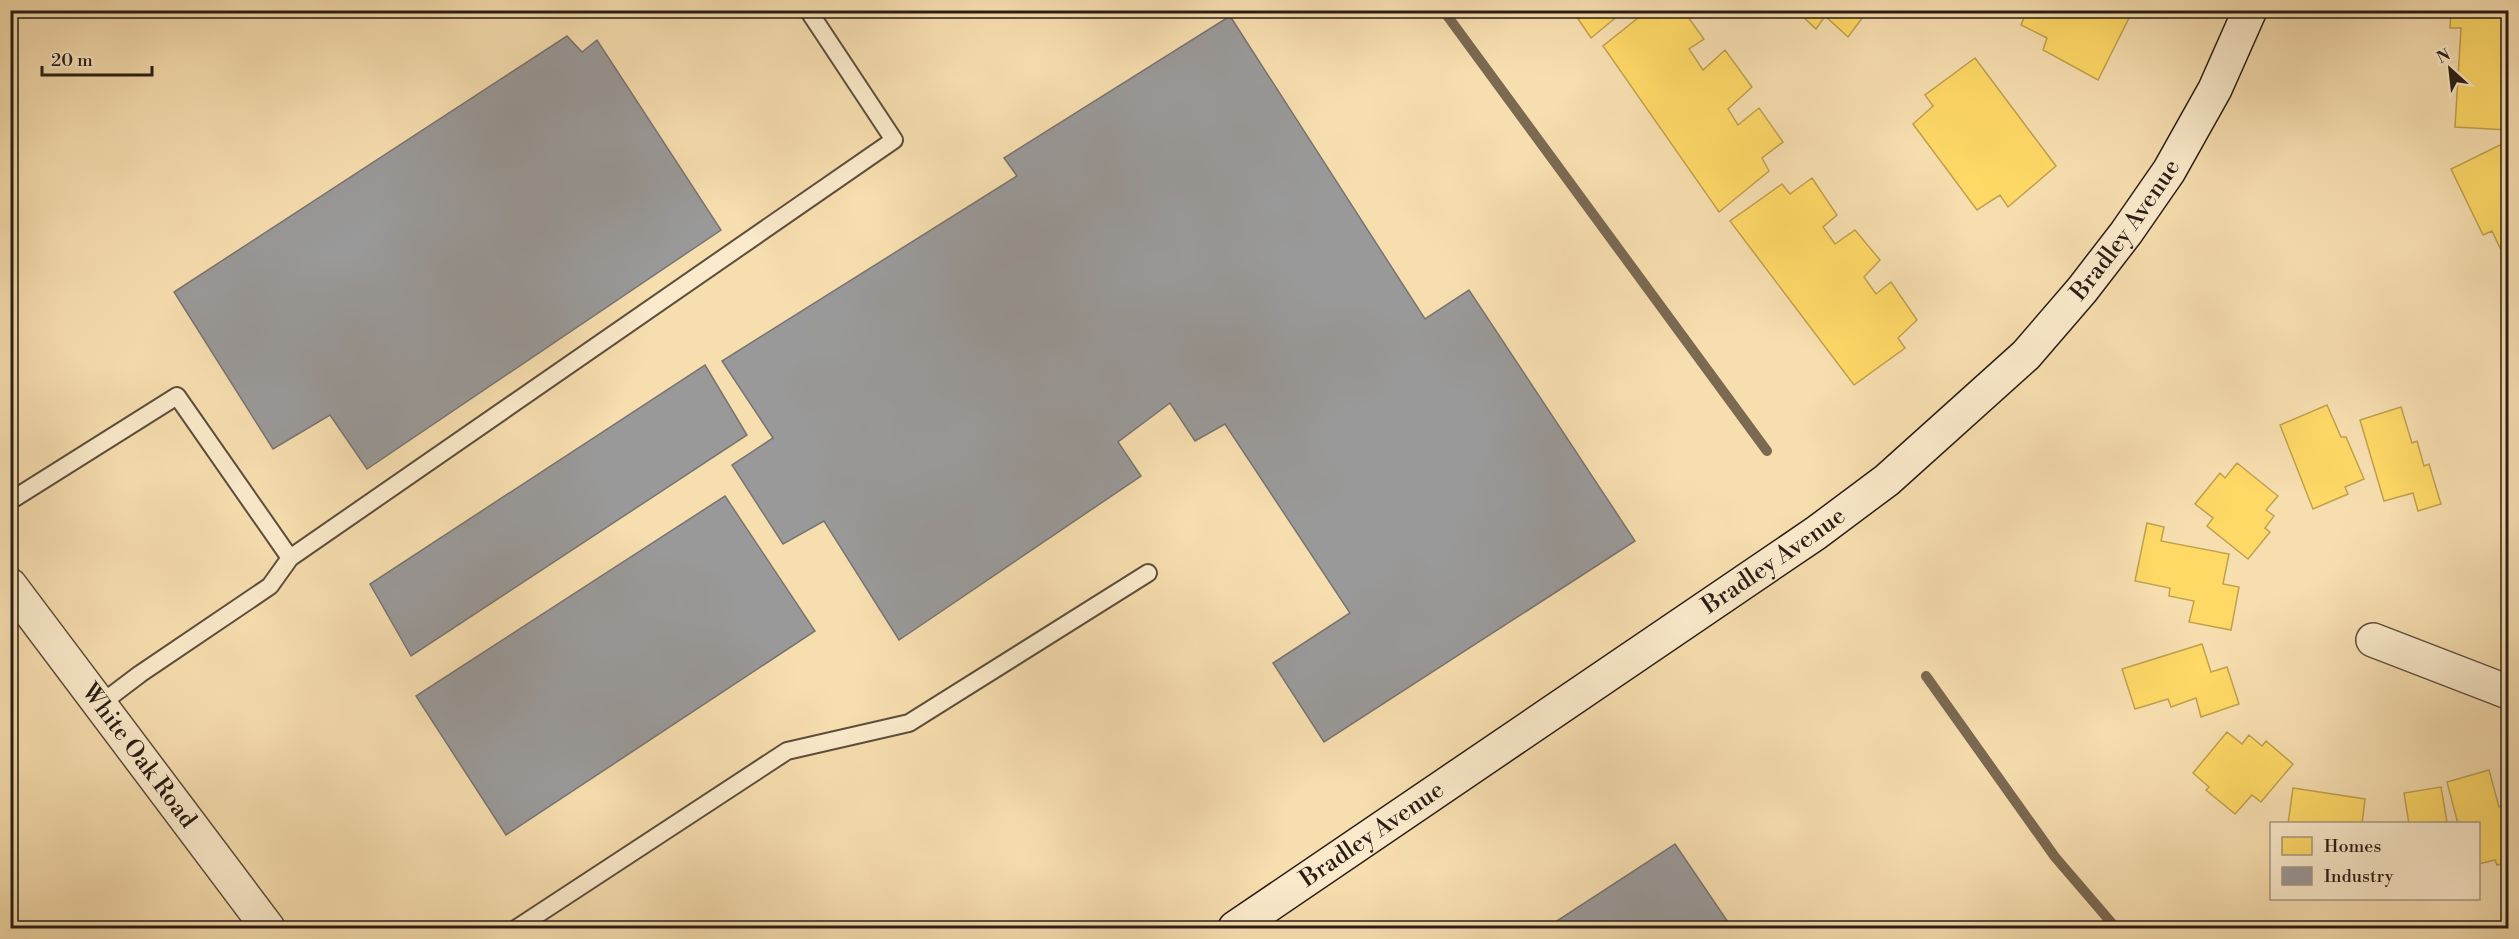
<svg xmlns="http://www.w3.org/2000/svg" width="2519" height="939" font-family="'Libre Bodoni',serif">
  <rect width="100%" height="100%" fill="#f7deaf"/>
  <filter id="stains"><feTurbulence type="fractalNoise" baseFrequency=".00333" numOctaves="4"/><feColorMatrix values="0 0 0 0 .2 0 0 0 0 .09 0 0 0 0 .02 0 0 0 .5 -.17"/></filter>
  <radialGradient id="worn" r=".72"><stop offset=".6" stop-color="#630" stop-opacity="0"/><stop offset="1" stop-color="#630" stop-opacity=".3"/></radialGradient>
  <!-- homes -->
  <path fill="#ffd966" stroke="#bfa14e" stroke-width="1.5" d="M1572,10H1625L1591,38Z
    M1648,10H1651L1657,18L1666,10H1683L1704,39L1689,49L1703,70L1725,50L1752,87L1728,109L1738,125L1759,108L1783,142L1762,158L1769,171L1719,212L1603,46Z
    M1796,10H1855L1863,17L1848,37L1825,16L1816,29Z
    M2027,10H2133L2098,80L2043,50L2047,38L2021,25Z
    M2451,10H2508V130L2455,127L2461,28H2450Z
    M1975,58L2056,166L2008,207L2000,195L1977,210L1913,124L1933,106L1925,95Z
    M2506,142L2508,147V265L2492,231L2483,235L2451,169Z
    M1812,178L1837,215L1823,227L1835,244L1855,230L1880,260L1864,277L1876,294L1891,282L1917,320L1898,338L1905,348L1854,385L1730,221L1782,184L1790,194Z
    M2327,405L2341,437H2346L2364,479L2345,487L2348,494L2313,509L2280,425Z
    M2401,407L2412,443L2417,441L2424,466L2429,464L2441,504L2418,511L2413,493L2384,501L2360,420Z
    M2237,463L2278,496L2266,510L2274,516L2265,528L2270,532L2248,559L2207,526L2213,518L2195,504L2220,473L2225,478Z
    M2147,523L2164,527L2161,541L2229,554L2223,584L2239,587L2231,630L2189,622L2194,601L2169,596L2170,588L2135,581Z
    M2202,644L2211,672L2227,667L2239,704L2201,717L2196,698L2171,707L2168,699L2135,709L2122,669Z
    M2227,732L2242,744L2249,735L2262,746L2266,741L2293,764L2261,802L2252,795L2235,814L2206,790L2209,787L2193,773Z
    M2489,770L2499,807L2508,802V862L2497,865L2495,860L2478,864V824H2458L2447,782Z
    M2441,787L2447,822L2409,824L2404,793Z
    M2293,788L2365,799L2362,824H2288Z"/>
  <!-- industry -->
  <path fill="#999" stroke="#787471" stroke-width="1.5" d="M1230,16L1425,319L1469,290L1635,541L1324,742L1273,663L1350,613L1225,424L1195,441L1170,403L1118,442L1141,476L899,640L824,521L783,544L732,465L773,438L722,361L1017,176L1004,158Z
    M567,36L582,52L597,40L721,230L367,469L330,415L273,449L174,292Z
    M705,365L747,435L411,656L370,584Z
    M725,496L815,631L506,835L416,696Z
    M1675,844L1732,928H1546Z"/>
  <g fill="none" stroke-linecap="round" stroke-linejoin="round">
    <!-- stream -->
    <path stroke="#7b6952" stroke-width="10" d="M1443,10L1767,451
      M1926,676L2055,857L2116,928"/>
    <defs>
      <path id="service" d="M10,501L177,396L290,558L270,586L140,674L99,705
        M290,558L894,140L808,10
        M517,928L787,751L909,723L1148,573"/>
      <path id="minor" d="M2373,640L2508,692"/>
      <g id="tertiary">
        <path id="s1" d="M10,585L268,928"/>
      </g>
      <g id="secondary">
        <path id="s2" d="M1235,928L1816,533L1887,480L2026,355L2082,290L2126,233L2169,171L2215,89L2250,10"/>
      </g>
    </defs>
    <!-- service casing -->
    <use href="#service" stroke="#5d4d3c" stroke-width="20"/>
    <!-- minor casing -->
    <use href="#minor" stroke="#5d4d3c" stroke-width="36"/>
    <!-- tertiary casing -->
    <use href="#tertiary" stroke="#5d4d3c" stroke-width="36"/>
    <!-- secondary casing -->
    <use href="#secondary" stroke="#2a1d15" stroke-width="36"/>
    <!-- service -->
    <use href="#service" stroke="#faeacb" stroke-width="16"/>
    <!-- minor -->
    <use href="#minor" stroke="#faeacb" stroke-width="33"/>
    <!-- tertiary -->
    <use href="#tertiary" stroke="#faeacb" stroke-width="33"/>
    <!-- secondary -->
    <use href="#secondary" stroke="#faeacb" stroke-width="33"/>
  </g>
  <g text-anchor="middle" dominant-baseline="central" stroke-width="6" stroke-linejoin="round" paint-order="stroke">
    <!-- street labels -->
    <g font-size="24" fill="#2a1d15" stroke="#faeacb">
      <text stroke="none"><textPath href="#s2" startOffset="1138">Bradley Avenue</textPath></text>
      <text stroke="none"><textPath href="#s2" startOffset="652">Bradley Avenue</textPath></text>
      <text stroke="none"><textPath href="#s1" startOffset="214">White Oak Road</textPath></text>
      <text stroke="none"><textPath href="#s2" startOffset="166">Bradley Avenue</textPath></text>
    </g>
  </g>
  <!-- margin -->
  <rect width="2519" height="939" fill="none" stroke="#f7deaf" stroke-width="36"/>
  <rect x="12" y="12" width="2495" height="915" fill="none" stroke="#2a1d15" stroke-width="3"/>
  <rect x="18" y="18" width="2483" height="903" fill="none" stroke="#2a1d15" stroke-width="1.5"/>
  <!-- legend -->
  <rect x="2270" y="822" width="210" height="78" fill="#faeacb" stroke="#a79882" stroke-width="1.5"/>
  <rect x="2282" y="837" width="30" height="18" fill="#ffd966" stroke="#a79882" stroke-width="1.5"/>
  <text x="2324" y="852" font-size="18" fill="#2a1d15">Homes</text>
  <rect x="2282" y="867" width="30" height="18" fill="#999999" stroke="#a79882" stroke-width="1.5"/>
  <text x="2324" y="882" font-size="18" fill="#2a1d15">Industry</text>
  <!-- north arrow -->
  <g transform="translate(2450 69) rotate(333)" stroke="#faeacb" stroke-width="4.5" paint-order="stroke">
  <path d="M0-4.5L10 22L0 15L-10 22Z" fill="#2a1d15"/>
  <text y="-9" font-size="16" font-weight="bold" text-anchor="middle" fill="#2a1d15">N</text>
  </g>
  <!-- scale -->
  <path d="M42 66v9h110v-9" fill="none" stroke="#2a1d15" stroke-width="3"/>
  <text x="51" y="66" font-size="18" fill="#2a1d15" stroke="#faeacb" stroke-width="4.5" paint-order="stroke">20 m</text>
  <rect width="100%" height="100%" filter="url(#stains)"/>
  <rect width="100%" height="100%" fill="url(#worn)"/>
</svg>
